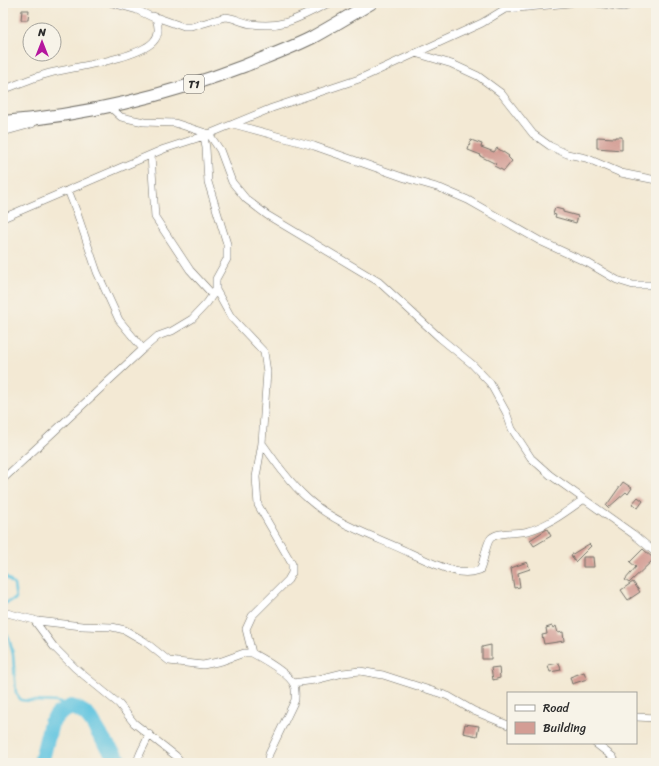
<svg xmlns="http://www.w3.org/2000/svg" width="659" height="766" font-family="Sriracha,sans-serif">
  <rect width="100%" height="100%" fill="#f7f3e8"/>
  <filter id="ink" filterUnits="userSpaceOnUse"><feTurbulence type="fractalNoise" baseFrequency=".025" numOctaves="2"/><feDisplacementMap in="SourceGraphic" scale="8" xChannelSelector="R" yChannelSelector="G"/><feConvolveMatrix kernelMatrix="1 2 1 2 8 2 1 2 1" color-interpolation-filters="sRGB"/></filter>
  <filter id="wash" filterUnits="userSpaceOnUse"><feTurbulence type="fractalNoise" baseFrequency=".012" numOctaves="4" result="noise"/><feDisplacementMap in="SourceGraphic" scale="16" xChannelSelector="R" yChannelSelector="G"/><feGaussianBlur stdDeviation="0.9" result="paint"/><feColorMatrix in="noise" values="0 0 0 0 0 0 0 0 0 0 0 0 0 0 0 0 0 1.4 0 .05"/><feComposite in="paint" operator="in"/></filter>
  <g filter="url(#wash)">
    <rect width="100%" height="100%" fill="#f3e9d4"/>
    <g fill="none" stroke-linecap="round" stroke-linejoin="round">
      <!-- stream -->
      <path stroke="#62c5e0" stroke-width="2.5" d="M3,574L14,585L16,599L3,604
        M3,630L9,638L13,654L16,693L21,700C38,703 56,698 71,707"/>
      <!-- river -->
      <path stroke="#62c5e0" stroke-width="16" d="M41,763L51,723L58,714L71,707C90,712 92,723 102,738C108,747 115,756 122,763"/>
    </g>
    <g id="blocks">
      <!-- building -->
      <path fill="#d39d94" d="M22,10H29L28,20H21Z
        M597,137L615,138V137H622V150L597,148Z
        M471,140L482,144L481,147L494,152L497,148L509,156L508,157L512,161L504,171L494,166L496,164L480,156L481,155L468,150Z
        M555,208L563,210V212L578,216L576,223L555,217L556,215L553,214Z
        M623,482L632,488L628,494L626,492L608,508L606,506Z
        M638,497L643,501L638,508L632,504Z
        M547,529L551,536L534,546L530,540Z
        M589,544L591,546L575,562L571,555Z
        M643,549L654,559L629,583L625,580L636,567L630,562Z
        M583,557H593L594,567H583Z
        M527,562L530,569L518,573L520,587L514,588L511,568Z
        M633,582L640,592L628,600L621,590Z
        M552,626L553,628L556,626L558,633L563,632L564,641L544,644L542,635L547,634L546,628Z
        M491,645V659H482V647Z
        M559,663L561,670L550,672L548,665Z
        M499,667L500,678L493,680L491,668Z
        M584,672L587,679L572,684L570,677Z
        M465,724L479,726L477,736L463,733Z"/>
    </g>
  </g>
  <g filter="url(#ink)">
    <use href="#blocks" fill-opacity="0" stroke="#716e66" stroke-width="1"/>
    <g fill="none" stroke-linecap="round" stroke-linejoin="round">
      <defs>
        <path id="minor" d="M596,3L623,7L627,6L630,3
          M507,9L570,3
          M153,16L184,27H191L225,17C234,17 242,23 252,24C285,29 301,16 329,3
          M415,53L452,64L478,76L501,93L533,134L550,146L567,154L586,158L621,173L656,180
          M3,90C18,84 34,77 50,73C74,67 136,59 153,42C159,36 159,27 156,19L137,10L112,3
          M110,107L121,117L144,122L175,123L209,134L220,150L232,182L246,199L267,215L379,282L440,338L472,364L490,383L506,412L512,429L531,458L550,475L633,534L656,553
          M233,124L314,146L405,178L440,188L468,200L540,241L588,263L617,280L633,285H656
          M3,132L32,124
          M204,136L206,148L208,182L227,244V259L216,279V290L231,317L264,352L267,372L262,443L256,477L258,505L292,564V573L288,580L252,616L246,629L252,653C263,659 289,673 294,685C296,690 295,695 295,700L269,754L267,763
          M151,155L155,217L190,270L213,295
          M68,190L77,213L97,272L119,320L143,349
          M3,218L164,149L204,136L272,108L359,79L482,23L515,3
          M262,443C276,463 290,483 308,499C337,525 374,536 408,552C424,559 442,569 459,572C467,573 472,573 480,570C484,562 486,542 491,538C498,531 518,534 528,531C548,526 567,511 584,499
          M3,479L143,349L158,336L172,331L192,319L207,303L216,290
          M3,612L38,621L82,626L112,627L125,630L144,641L169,661L203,665L222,661L244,653H252
          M34,620L54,647L75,668L119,704L134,723L176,756L182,763
          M293,683L315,680L343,673L360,671L383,675L448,696L474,711L508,725
          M636,717L656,718
          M595,743L613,757L616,763
          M137,763C139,752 146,744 149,734"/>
        <path id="trunk" d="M3,122C86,115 166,96 244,66C266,57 289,49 311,38C331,27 351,15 371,3"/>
      </defs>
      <!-- minor casing -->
      <use href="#minor" stroke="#716e66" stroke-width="8"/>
      <!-- trunk casing -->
      <use href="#trunk" stroke="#716e66" stroke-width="14"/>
      <!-- minor -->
      <use href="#minor" stroke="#fff" stroke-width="7"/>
      <!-- trunk -->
      <use href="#trunk" stroke="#fff" stroke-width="12"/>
    </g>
  </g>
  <g text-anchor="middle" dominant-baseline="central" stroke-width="4" stroke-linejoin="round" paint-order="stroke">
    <!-- shield labels -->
    <rect fill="#f7f3e8" stroke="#686764" stroke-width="1" x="184" y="75" width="20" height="18" rx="3"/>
    <g font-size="11" font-weight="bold" fill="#2b2b2b">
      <text x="194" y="84">T1</text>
    </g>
  </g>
  <!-- margin -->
  <rect width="659" height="766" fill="none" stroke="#f7f3e8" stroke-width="16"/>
  <!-- legend -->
  <rect x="507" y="692" width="130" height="52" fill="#f7f3e8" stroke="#a5a39c"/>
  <rect x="515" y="705" width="20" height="6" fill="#ffffff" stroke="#a5a39c"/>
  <text x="543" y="712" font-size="12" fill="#2b2b2b">Road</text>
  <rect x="515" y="722" width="20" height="12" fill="#d39d94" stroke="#a5a39c"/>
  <text x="543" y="732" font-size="12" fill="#2b2b2b">Building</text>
  <!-- north arrow -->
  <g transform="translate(42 42)"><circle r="19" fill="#f7f3e8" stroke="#a5a39c"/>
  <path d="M0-3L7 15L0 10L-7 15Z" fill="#b5179e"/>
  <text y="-6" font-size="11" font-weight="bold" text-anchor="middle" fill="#2b2b2b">N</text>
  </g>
</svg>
